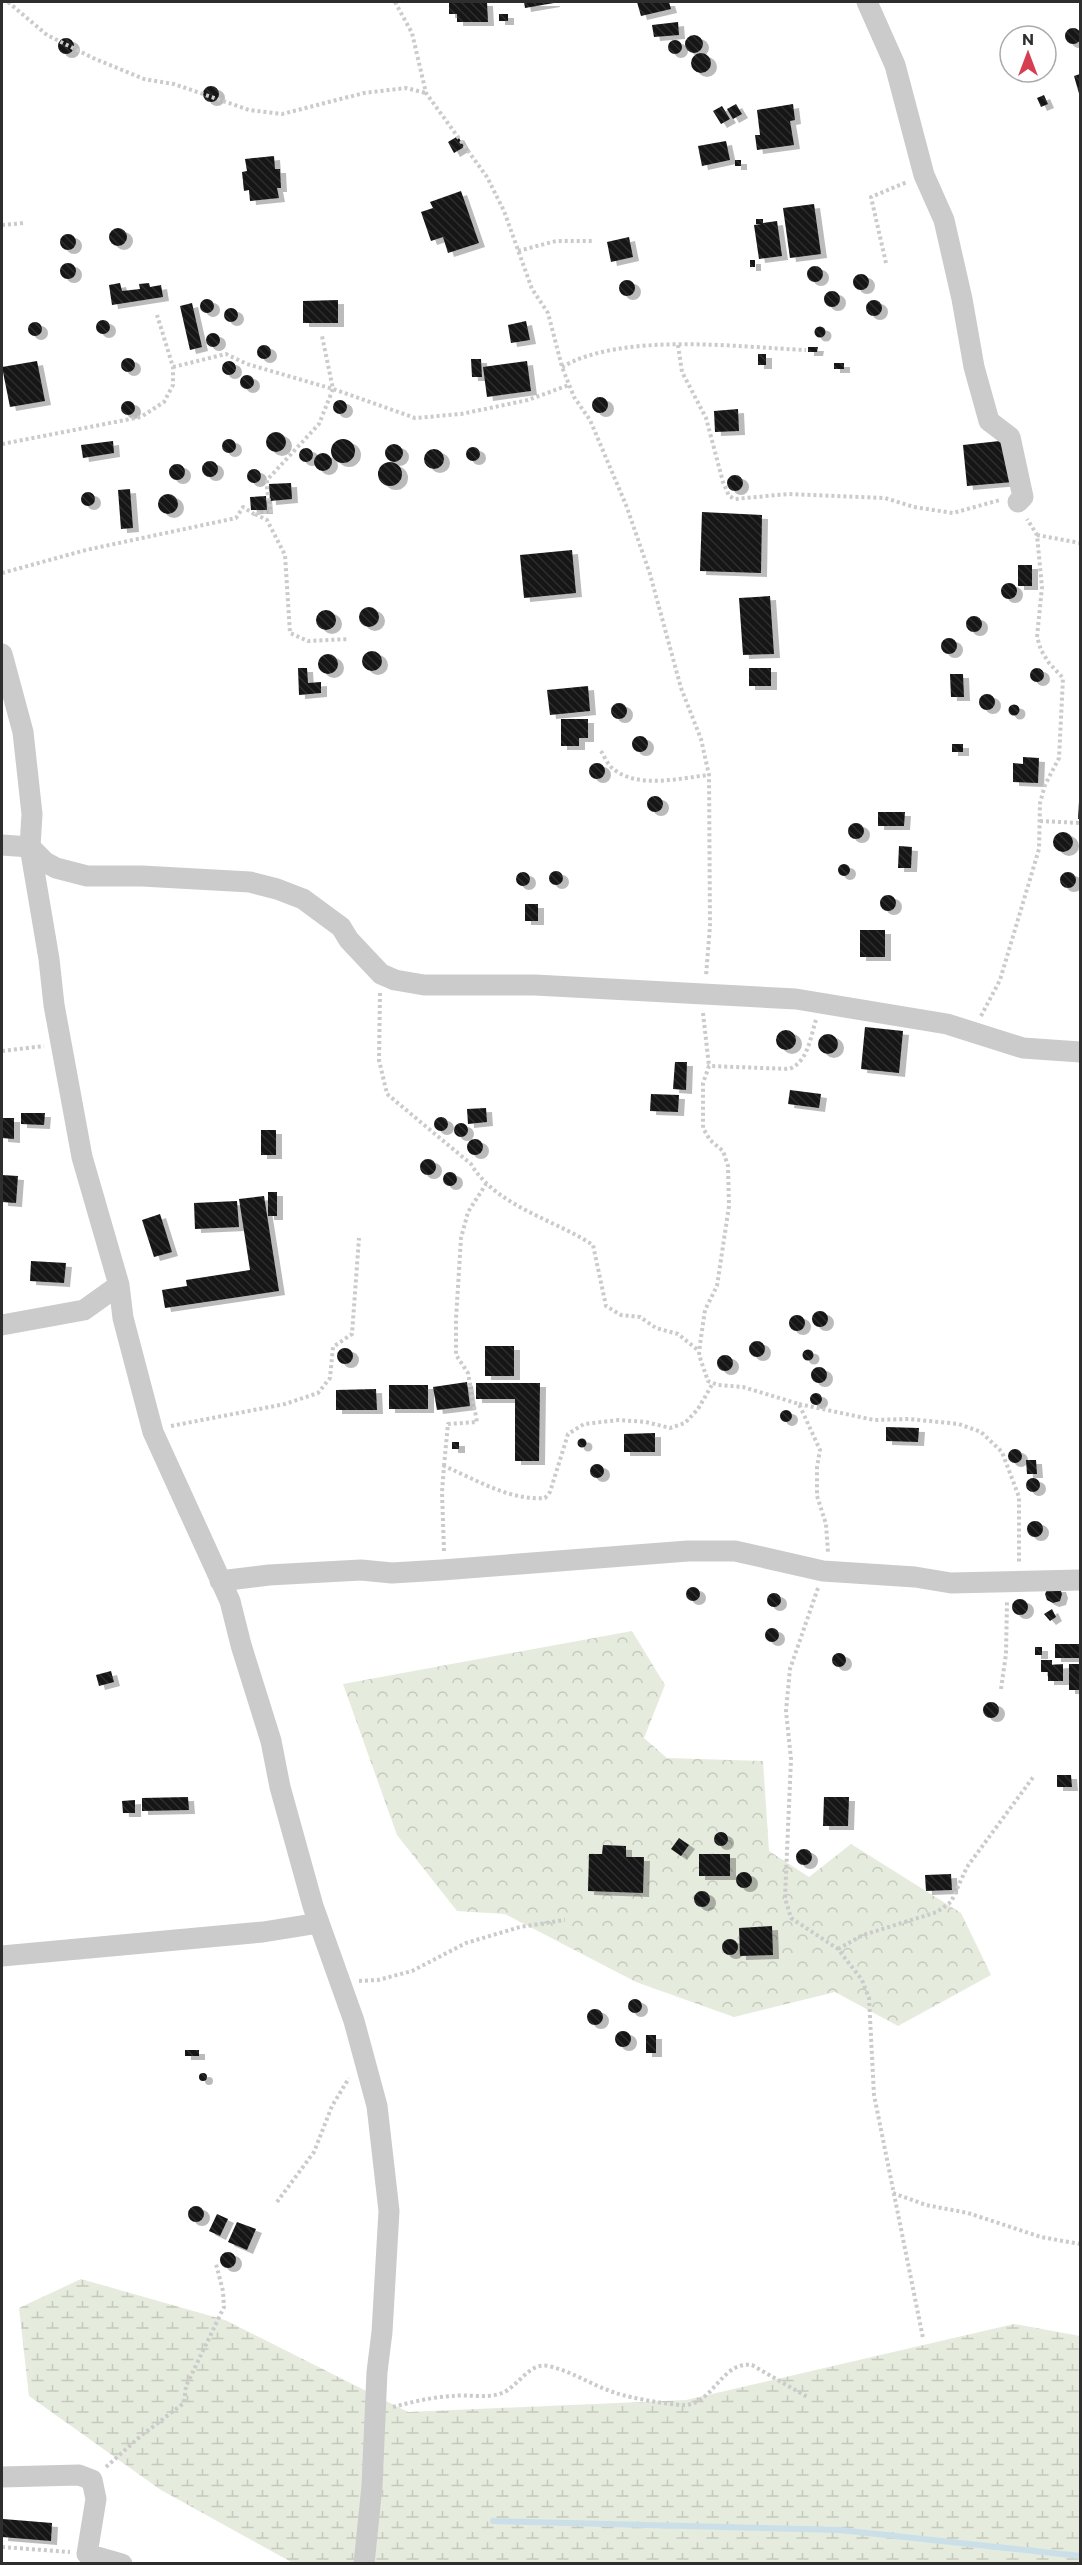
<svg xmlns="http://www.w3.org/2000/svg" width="1082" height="2565" font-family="Commissioner,sans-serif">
  <defs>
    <pattern id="forest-crowns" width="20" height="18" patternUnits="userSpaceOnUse" patternTransform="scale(1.5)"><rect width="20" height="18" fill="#e5ebdd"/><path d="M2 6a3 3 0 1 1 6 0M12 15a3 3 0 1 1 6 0" fill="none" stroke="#c5cabe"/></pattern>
    <pattern id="wetland-marsh" width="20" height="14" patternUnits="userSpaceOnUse" patternTransform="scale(1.5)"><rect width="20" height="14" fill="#e5ebdd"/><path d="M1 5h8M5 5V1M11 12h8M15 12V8" fill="none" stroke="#c5cabe"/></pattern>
    <pattern id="building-back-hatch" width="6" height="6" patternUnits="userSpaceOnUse" patternTransform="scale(1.5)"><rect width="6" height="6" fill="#151515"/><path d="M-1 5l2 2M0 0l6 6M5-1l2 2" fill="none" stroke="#2f2f2f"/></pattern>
    <filter id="shadow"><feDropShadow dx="6" dy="4" stdDeviation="0" flood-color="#0004"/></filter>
  </defs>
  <rect width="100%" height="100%" fill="#fff"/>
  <!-- forest -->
  <path fill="url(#forest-crowns)" d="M632,1631L665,1685L644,1738L667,1758L763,1761L769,1851L809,1877L851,1844L961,1913L991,1975L898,2026L835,1992L734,2017L636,1982L505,1914L457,1911L397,1835L343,1684Z"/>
  <!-- wetland -->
  <path fill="url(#wetland-marsh)" d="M81,2279L225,2320L408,2412L686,2400L1014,2324L1080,2336V2563H293L161,2490L29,2396L19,2308Z"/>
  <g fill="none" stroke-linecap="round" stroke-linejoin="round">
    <!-- stream -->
    <path stroke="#cbdfe9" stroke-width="6" d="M493,2521L840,2530L1080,2556"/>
  </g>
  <!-- building -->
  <path fill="url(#building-back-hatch)" filter="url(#shadow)" d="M449,2H487L488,22H457V14H449Z
    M524,2H554V3L525,8Z
    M637,2H669L671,9L641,16Z
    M499,14H508V21H499Z
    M678,22L679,35L654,37L652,25Z
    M1065 36a8 8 0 1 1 16 0a8 8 0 1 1-16 0Z
    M685 44a9 9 0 1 1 18 0a9 9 0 1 1-18 0Z
    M58 46a8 8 0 1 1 16 0a8 8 0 1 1-16 0Z
    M668 47a7 7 0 1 1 14 0a7 7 0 1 1-14 0Z
    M691 63a10 10 0 1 1 20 0a10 10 0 1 1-20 0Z
    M1080,74V97L1074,76Z
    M203 94a8 8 0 1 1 16 0a8 8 0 1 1-16 0Z
    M1044,95L1048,104L1041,107L1037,98Z
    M736,104L742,114L733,119L727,109Z
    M793,104L795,120L790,121L794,145L757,150L755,135H760L757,110Z
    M722,106L730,119L721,124L713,111Z
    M458,136L464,147L454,153L448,142Z
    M726,141L730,160L702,166L698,146Z
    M274,156L275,169H280L281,188H277L279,198L250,201L249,190L244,191L242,172L247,171L245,159Z
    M735,160H741V166H735Z
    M461,191L479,243L448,253L443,237L431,241L421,212L433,208L430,202Z
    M814,204L821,254L790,258L783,208Z
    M756,219H763V223L777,221L782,256L759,259L754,225L761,224H756Z
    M109 237a9 9 0 1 1 18 0a9 9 0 1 1-18 0Z
    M60 242a8 8 0 1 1 16 0a8 8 0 1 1-16 0Z
    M629,237L633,257L611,262L607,242Z
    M750,260H755V267H750Z
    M60 271a8 8 0 1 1 16 0a8 8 0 1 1-16 0Z
    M807 274a8 8 0 1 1 16 0a8 8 0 1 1-16 0Z
    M853 282a8 8 0 1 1 16 0a8 8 0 1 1-16 0Z
    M619 288a8 8 0 1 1 16 0a8 8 0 1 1-16 0Z
    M120,283L122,291L140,289L139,284L149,283L150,287L161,285L163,297L112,305L109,285Z
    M824 299a8 8 0 1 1 16 0a8 8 0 1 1-16 0Z
    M200 306a7 7 0 1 1 14 0a7 7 0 1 1-14 0Z
    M338,300V323H303V301Z
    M866 308a8 8 0 1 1 16 0a8 8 0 1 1-16 0Z
    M192,303L202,347L190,350L180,306Z
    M224 315a7 7 0 1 1 14 0a7 7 0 1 1-14 0Z
    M96 327a7 7 0 1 1 14 0a7 7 0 1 1-14 0Z
    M526,321L530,340L511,343L508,325Z
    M28 329a7 7 0 1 1 14 0a7 7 0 1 1-14 0Z
    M814.5 332a5.5 5.5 0 1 1 11 0a5.5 5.5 0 1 1-11 0Z
    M206 340a7 7 0 1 1 14 0a7 7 0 1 1-14 0Z
    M257 352a7 7 0 1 1 14 0a7 7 0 1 1-14 0Z
    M808,347H818L817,352H808Z
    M758,354H766V365H758Z
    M121 365a7 7 0 1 1 14 0a7 7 0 1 1-14 0Z
    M471,359H481L482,377H472Z
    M37,361L45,401L10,407L2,367Z
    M527,361L531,391L487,397L483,367Z
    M222 368a7 7 0 1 1 14 0a7 7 0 1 1-14 0Z
    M834,363H844V369H834Z
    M240 382a7 7 0 1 1 14 0a7 7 0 1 1-14 0Z
    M592 405a8 8 0 1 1 16 0a8 8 0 1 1-16 0Z
    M333 407a7 7 0 1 1 14 0a7 7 0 1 1-14 0Z
    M121 408a7 7 0 1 1 14 0a7 7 0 1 1-14 0Z
    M738,409L739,431L715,432L714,411Z
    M266 442a10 10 0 1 1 20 0a10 10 0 1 1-20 0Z
    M222 446a7 7 0 1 1 14 0a7 7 0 1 1-14 0Z
    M331 451a12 12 0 1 1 24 0a12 12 0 1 1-24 0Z
    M1009,440L1013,482L967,486L963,445Z
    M113,441L114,453L83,458L81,445Z
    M385 453a9 9 0 1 1 18 0a9 9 0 1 1-18 0Z
    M466 454a7 7 0 1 1 14 0a7 7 0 1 1-14 0Z
    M299 455a7 7 0 1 1 14 0a7 7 0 1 1-14 0Z
    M424 459a10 10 0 1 1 20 0a10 10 0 1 1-20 0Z
    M314 462a9 9 0 1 1 18 0a9 9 0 1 1-18 0Z
    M202 469a8 8 0 1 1 16 0a8 8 0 1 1-16 0Z
    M378 474a12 12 0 1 1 24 0a12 12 0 1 1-24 0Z
    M169 472a8 8 0 1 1 16 0a8 8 0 1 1-16 0Z
    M247 476a7 7 0 1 1 14 0a7 7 0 1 1-14 0Z
    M727 483a8 8 0 1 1 16 0a8 8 0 1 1-16 0Z
    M291,483L292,499L270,501L269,484Z
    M130,489L133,528L121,529L118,490Z
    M81 499a7 7 0 1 1 14 0a7 7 0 1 1-14 0Z
    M158 504a10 10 0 1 1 20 0a10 10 0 1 1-20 0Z
    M266,496L267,510H251L250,497Z
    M702,512L762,515L761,573L700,571Z
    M572,550L576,593L524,598L520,555Z
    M1018,565H1032V586H1018Z
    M1001 591a8 8 0 1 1 16 0a8 8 0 1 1-16 0Z
    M770,596L774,654L743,655L739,598Z
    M359 617a10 10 0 1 1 20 0a10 10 0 1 1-20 0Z
    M316 620a10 10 0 1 1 20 0a10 10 0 1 1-20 0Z
    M966 624a8 8 0 1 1 16 0a8 8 0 1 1-16 0Z
    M941 646a8 8 0 1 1 16 0a8 8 0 1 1-16 0Z
    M362 661a10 10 0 1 1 20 0a10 10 0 1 1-20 0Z
    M318 664a10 10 0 1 1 20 0a10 10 0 1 1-20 0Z
    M1030 675a7 7 0 1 1 14 0a7 7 0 1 1-14 0Z
    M298,668H307L308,683L321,682V693L299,695Z
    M749,668H771V686H749Z
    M950,674H963L964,697H951Z
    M588,686L590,711L550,715L547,690Z
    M979 702a8 8 0 1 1 16 0a8 8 0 1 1-16 0Z
    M611 711a8 8 0 1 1 16 0a8 8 0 1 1-16 0Z
    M1008.5 710a5.5 5.5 0 1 1 11 0a5.5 5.5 0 1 1-11 0Z
    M561,719H588V738H579V746H561Z
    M632 744a8 8 0 1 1 16 0a8 8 0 1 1-16 0Z
    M952,744H963V752H952Z
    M1023,757L1039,758L1038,783L1013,782V763L1023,764Z
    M589 771a8 8 0 1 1 16 0a8 8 0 1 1-16 0Z
    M647 804a8 8 0 1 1 16 0a8 8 0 1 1-16 0Z
    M1079,802H1080V819H1078Z
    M878,812H905L904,826H878Z
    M848 831a8 8 0 1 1 16 0a8 8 0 1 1-16 0Z
    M1053 842a10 10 0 1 1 20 0a10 10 0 1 1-20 0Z
    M899,846L912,847L911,868H898Z
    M838 870a6 6 0 1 1 12 0a6 6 0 1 1-12 0Z
    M549 878a7 7 0 1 1 14 0a7 7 0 1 1-14 0Z
    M516 879a7 7 0 1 1 14 0a7 7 0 1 1-14 0Z
    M1060 880a8 8 0 1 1 16 0a8 8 0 1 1-16 0Z
    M880 903a8 8 0 1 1 16 0a8 8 0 1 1-16 0Z
    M525,904H538V921H525Z
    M860,930H885V957H860Z
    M865,1027L903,1031L899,1073L861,1069Z
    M776 1040a10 10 0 1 1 20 0a10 10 0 1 1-20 0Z
    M818 1044a10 10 0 1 1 20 0a10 10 0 1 1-20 0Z
    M675,1062H687L686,1090L673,1089Z
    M790,1090L821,1094L819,1108L788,1104Z
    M651,1094L679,1095L678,1112L650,1111Z
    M486,1108L487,1122L468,1124L467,1109Z
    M21,1113H45L44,1125L21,1124Z
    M434 1124a7 7 0 1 1 14 0a7 7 0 1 1-14 0Z
    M2,1118H14V1139L2,1138Z
    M454 1130a7 7 0 1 1 14 0a7 7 0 1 1-14 0Z
    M261,1130H276V1155H261Z
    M467 1147a8 8 0 1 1 16 0a8 8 0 1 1-16 0Z
    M420 1167a8 8 0 1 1 16 0a8 8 0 1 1-16 0Z
    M443 1179a7 7 0 1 1 14 0a7 7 0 1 1-14 0Z
    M2,1175L18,1176L16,1203L2,1202Z
    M268,1192H277V1216H268Z
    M264,1196L279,1291L165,1308L162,1290L187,1286L186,1280L250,1270L239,1199Z
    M237,1201L239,1227L195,1229L194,1203Z
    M160,1214L172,1252L154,1257L142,1220Z
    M31,1261L66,1263L64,1283L30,1281Z
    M812 1319a8 8 0 1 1 16 0a8 8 0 1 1-16 0Z
    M789 1323a8 8 0 1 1 16 0a8 8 0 1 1-16 0Z
    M749 1349a8 8 0 1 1 16 0a8 8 0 1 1-16 0Z
    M485,1346H514V1376H485Z
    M337 1356a8 8 0 1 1 16 0a8 8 0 1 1-16 0Z
    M802.5 1355a5.5 5.5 0 1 1 11 0a5.5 5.5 0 1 1-11 0Z
    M717 1363a8 8 0 1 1 16 0a8 8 0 1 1-16 0Z
    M811 1375a8 8 0 1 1 16 0a8 8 0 1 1-16 0Z
    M467,1382L470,1406L437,1410L433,1387Z
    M476,1383H540L539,1461H515V1399H476Z
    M389,1385H428V1409H389Z
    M376,1389L377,1410H336V1390Z
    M810 1399a6 6 0 1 1 12 0a6 6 0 1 1-12 0Z
    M780 1416a6 6 0 1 1 12 0a6 6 0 1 1-12 0Z
    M886,1427L919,1428L918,1442L886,1441Z
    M655,1433V1452H624V1434Z
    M577.5 1443a4.5 4.5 0 1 1 9 0a4.5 4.5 0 1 1-9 0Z
    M452,1442H459V1449H452Z
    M1008 1456a7 7 0 1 1 14 0a7 7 0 1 1-14 0Z
    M1026,1460H1036L1037,1474H1027Z
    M590 1471a7 7 0 1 1 14 0a7 7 0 1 1-14 0Z
    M1026 1485a7 7 0 1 1 14 0a7 7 0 1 1-14 0Z
    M1027 1529a8 8 0 1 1 16 0a8 8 0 1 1-16 0Z
    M686 1594a7 7 0 1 1 14 0a7 7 0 1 1-14 0Z
    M1048,1588H1060L1062,1594L1060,1601L1053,1603L1047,1600L1045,1594Z
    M767 1600a7 7 0 1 1 14 0a7 7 0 1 1-14 0Z
    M1012 1607a8 8 0 1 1 16 0a8 8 0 1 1-16 0Z
    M1052,1609L1056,1617L1050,1621L1044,1614Z
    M765 1635a7 7 0 1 1 14 0a7 7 0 1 1-14 0Z
    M1055,1644H1080V1658H1055Z
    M1035,1647H1042V1655H1035Z
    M832 1660a7 7 0 1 1 14 0a7 7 0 1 1-14 0Z
    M1041,1660H1052V1665L1063,1664V1681H1048V1672H1041Z
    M1069,1664H1080V1690H1069Z
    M111,1671L114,1682L99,1686L96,1675Z
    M983 1710a8 8 0 1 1 16 0a8 8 0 1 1-16 0Z
    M1057,1775H1071L1072,1787H1057Z
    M188,1797L189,1810L142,1811V1798Z
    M824,1797H849L848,1826H823Z
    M135,1800V1813H123L122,1801Z
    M714 1839a7 7 0 1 1 14 0a7 7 0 1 1-14 0Z
    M679,1838L689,1845L681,1856L671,1849Z
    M603,1845L626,1846V1857H644L643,1893L588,1891L589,1854H602Z
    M796 1857a8 8 0 1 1 16 0a8 8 0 1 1-16 0Z
    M699,1854H730V1876H699Z
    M736 1880a8 8 0 1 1 16 0a8 8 0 1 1-16 0Z
    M951,1874L952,1890L926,1891L925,1875Z
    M694 1899a8 8 0 1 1 16 0a8 8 0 1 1-16 0Z
    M772,1926L773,1955L740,1956L739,1928Z
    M722 1947a8 8 0 1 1 16 0a8 8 0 1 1-16 0Z
    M628 2006a7 7 0 1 1 14 0a7 7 0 1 1-14 0Z
    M587 2017a8 8 0 1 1 16 0a8 8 0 1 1-16 0Z
    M615 2039a8 8 0 1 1 16 0a8 8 0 1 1-16 0Z
    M646,2035H656V2053H646Z
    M185,2050H199V2056H185Z
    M199 2077a4 4 0 1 1 8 0a4 4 0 1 1-8 0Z
    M188 2214a8 8 0 1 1 16 0a8 8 0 1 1-16 0Z
    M217,2214L228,2219L220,2236L209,2231Z
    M237,2222L256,2229L247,2250L228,2242Z
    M220 2260a8 8 0 1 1 16 0a8 8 0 1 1-16 0Z
    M3,2519L52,2523L51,2541L2,2537Z"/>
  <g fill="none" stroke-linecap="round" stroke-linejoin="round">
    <!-- path -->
    <path stroke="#cbcbcb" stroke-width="4" stroke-dasharray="3 3" stroke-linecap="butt" d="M8,2L47,35L93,58L144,79L174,84L249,110L282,114L364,93L406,88L426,93
      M395,2L412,33L426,93L487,177L504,211L532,289L548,313L562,367L574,397L590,420L626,505L650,574L681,688L701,739L709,775L710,926L706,976
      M2,225L24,223
      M518,251L556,241H593
      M886,263L871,197L907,182
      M678,345L682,372L706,418L723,482L729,496L735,499L788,494L885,498L914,507L953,513L1000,500
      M173,367L226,354L247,364L333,389L415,418L461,414L528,400L569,385
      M562,367C623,332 736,347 806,350
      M2,444L141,417L164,402L173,385V367L157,315
      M255,514L267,520L285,555L290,633L308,641L349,639
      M1037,535L1080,543
      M2,573L86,550L236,518L243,507L254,514L271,511L267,490V480L319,424L333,389L322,336
      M601,751C604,756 607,763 611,767C636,790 679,778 709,775
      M1040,821L1080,823
      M380,993L379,1060L387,1094L471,1164C496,1206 553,1219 593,1245L606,1306L621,1315L640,1317L656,1328L678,1334L699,1351
      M703,1013L709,1066
      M981,1016L1000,980L1039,849L1040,803L1045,785L1059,758L1063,678L1049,663L1041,650L1037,637L1042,587L1037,535L1027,519
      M816,1020C810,1038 808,1062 789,1069L709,1066L703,1083V1128L710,1140L723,1151L728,1166L729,1206L717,1286L705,1310L700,1344L699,1355L708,1381L718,1385L743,1387L799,1404L820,1450L817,1467V1496L826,1524L828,1552
      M2,1051L44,1046
      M799,1404L874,1420L909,1419L959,1424L981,1432L1002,1452L1019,1497V1563
      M171,1426L285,1404L318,1393L330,1378L333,1347L352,1334L359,1238
      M444,1466L448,1424L477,1422L468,1373L456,1355V1319L461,1238L468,1212L486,1184
      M444,1551L442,1492L444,1466C475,1479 510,1501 545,1498L550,1492L568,1434L584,1424L619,1420L646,1422L670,1428L685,1423L698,1409L713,1383
      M818,1588L790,1669L786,1711L791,1759L785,1898L791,1918L838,1949L862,1980L869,1998L874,2095L923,2338
      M1001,1689L1006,1654L1007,1601
      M838,1949L863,1935L937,1912L951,1902L967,1867L1034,1776
      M359,1981L378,1980L412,1971L466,1943L520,1927L565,1920
      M893,2193L926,2205L968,2213L1041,2237L1080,2244
      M277,2202L314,2152L332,2106L349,2078
      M393,2407C412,2402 432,2397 452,2396C467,2394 487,2399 502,2393C518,2387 529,2362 548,2366C572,2371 593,2386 616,2393C630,2398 670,2405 684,2405C714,2404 721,2361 752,2365L809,2398
      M106,2467L142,2435L184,2403L186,2386L224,2307L223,2291L216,2264
      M2,2547L70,2552"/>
    <!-- minor -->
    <path stroke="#cbcbcb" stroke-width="21" d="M867,2L895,65L924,175L944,220L962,299L974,367L989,421L1010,437L1023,497L1018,502
      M2,654L23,732L32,814L30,847L49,959L54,1005L82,1157L119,1285L123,1318L153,1432L230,1601L241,1645L271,1741L280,1787L313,1906L354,2021L377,2106L389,2211L382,2332L377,2372L372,2486L364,2564
      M2,845L30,847L45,862L56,868L87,876H142L250,882L277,889L303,899L341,927L349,940L381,974L395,980L424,985H535L796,999L947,1024L1023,1048L1080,1052
      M2,1325L84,1310L119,1285
      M220,1581L269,1575L361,1570L392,1573L442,1570L688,1551H735L823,1571L915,1577L951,1583L1080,1580
      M2,1956L263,1932L319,1923
      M2,2477L79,2475L92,2480L96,2499L87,2554L122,2564"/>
  </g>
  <!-- border -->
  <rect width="1082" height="2565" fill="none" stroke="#2e2e2e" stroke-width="6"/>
  <!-- north arrow -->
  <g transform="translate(1028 54)"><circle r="28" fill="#ffffff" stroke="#ababab" stroke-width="1.5"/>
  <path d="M0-4.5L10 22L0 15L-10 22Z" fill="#d63f51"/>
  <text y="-9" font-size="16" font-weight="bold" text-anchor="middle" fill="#2e2e2e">N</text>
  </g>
</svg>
